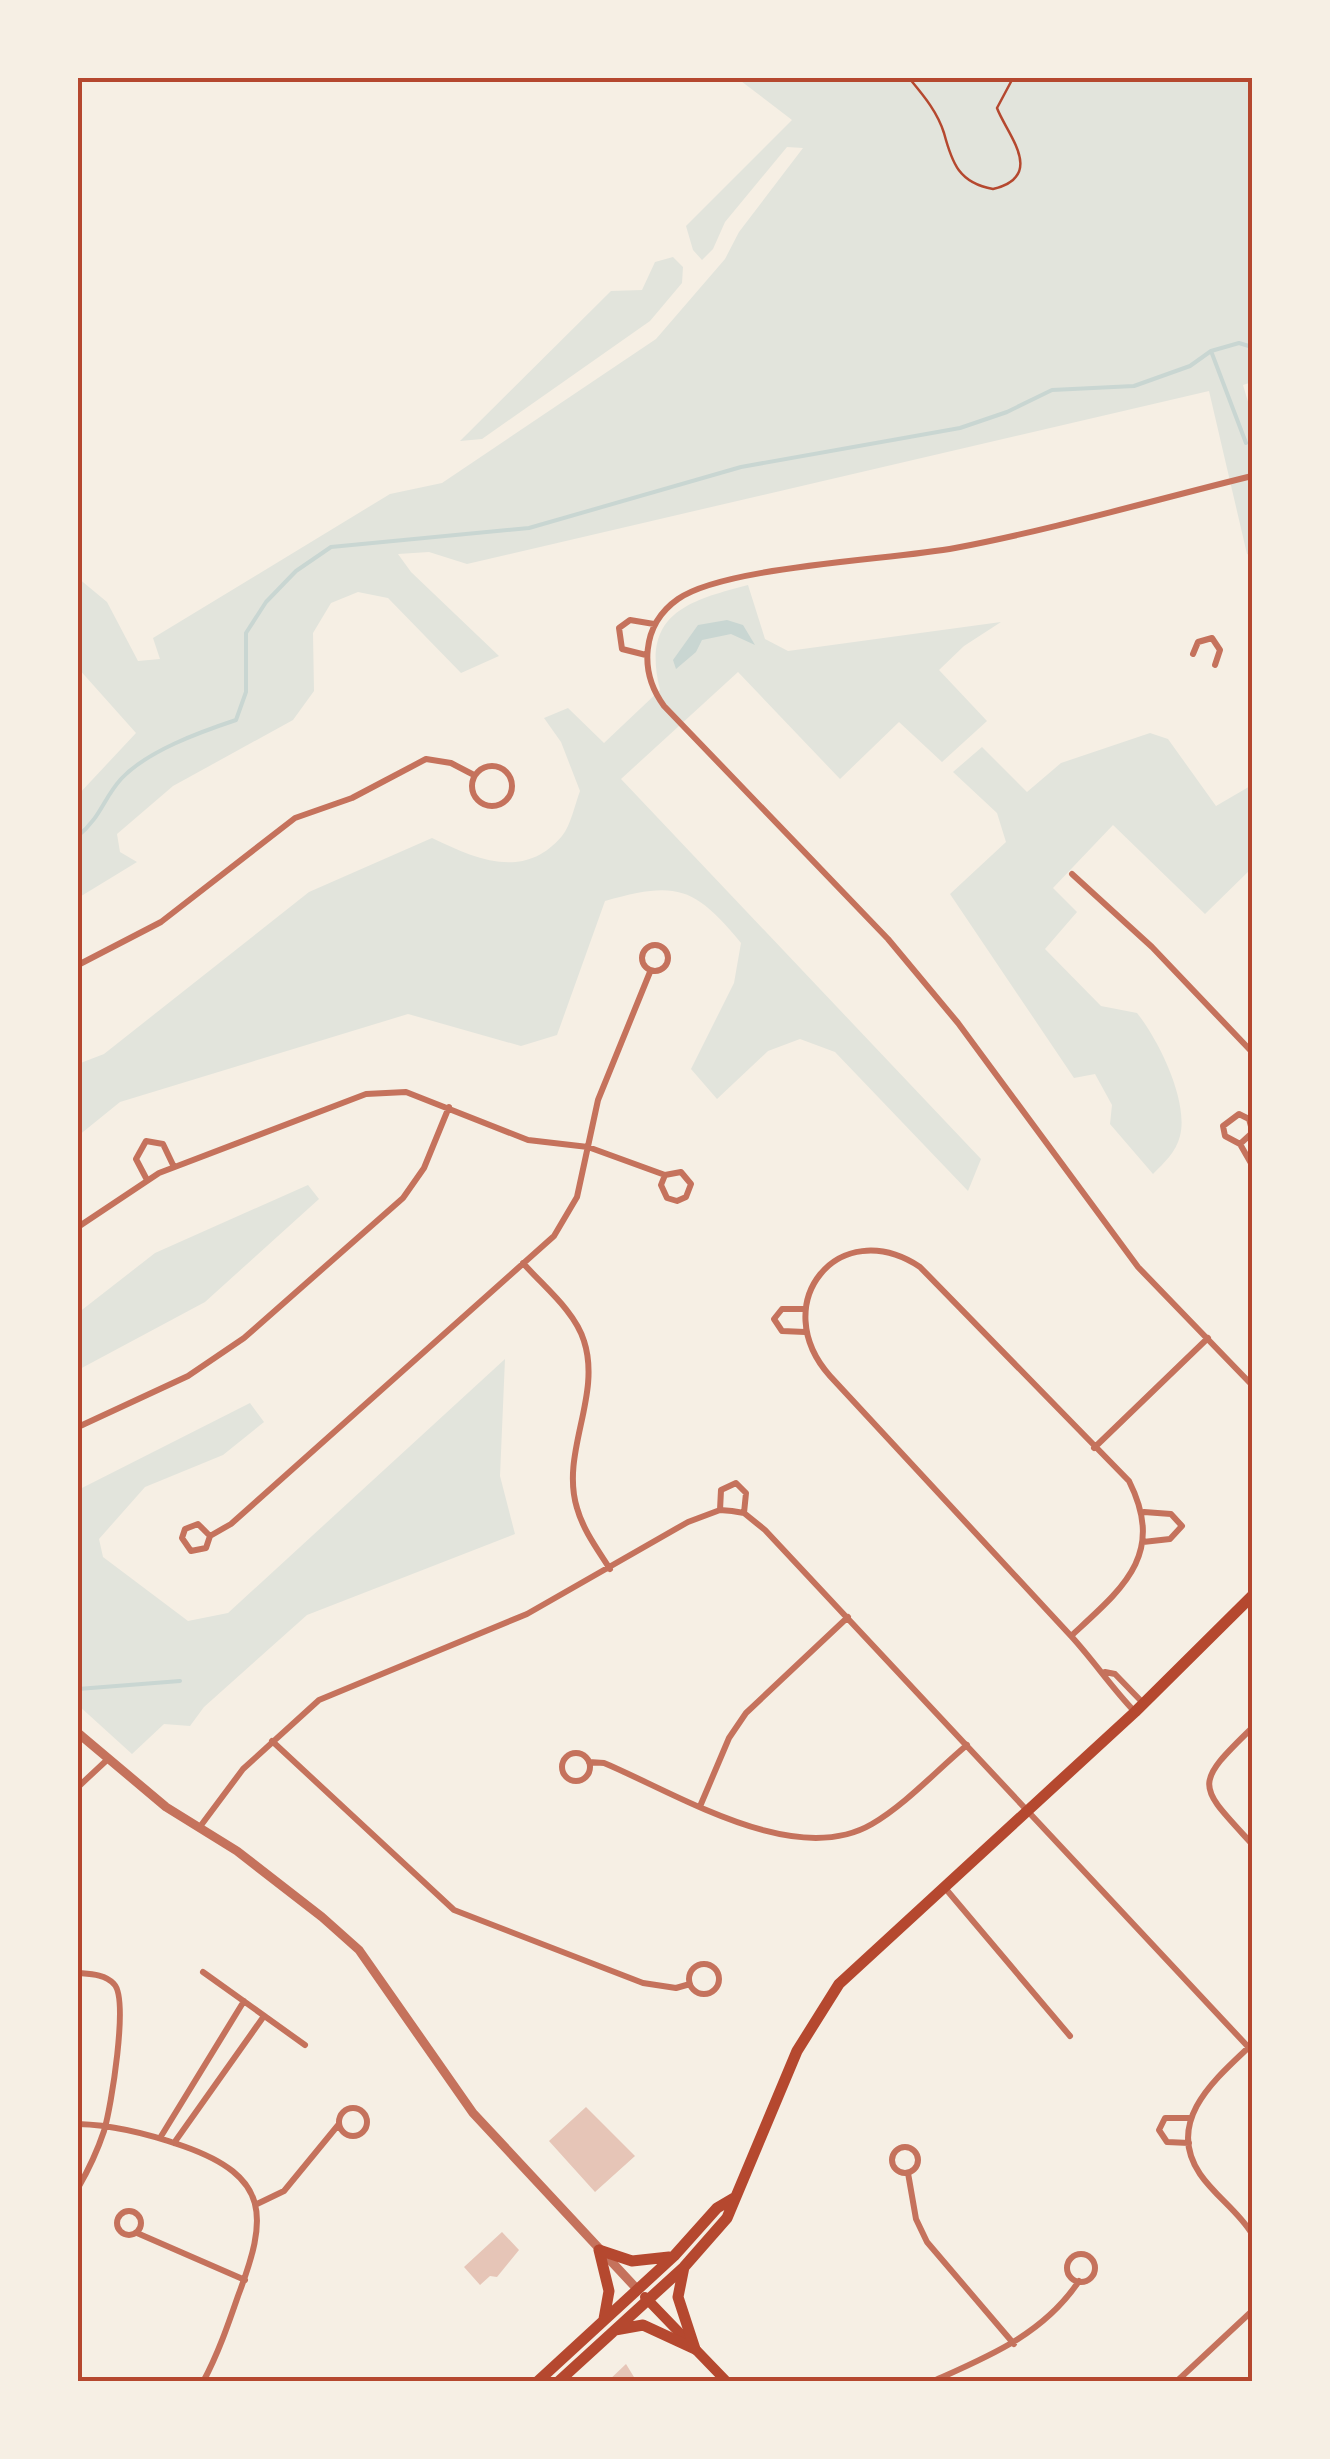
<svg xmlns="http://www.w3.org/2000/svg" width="1330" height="2459" font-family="'DejaVu Sans',sans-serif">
  <rect width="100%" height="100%" fill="#f6efe4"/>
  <!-- green -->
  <path fill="#e2e4dc" d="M737,78H1252V382L1243,385L1252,415V556L1247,554L1209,391L467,564L429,552L398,554L411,572L499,656L461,673L388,598L358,592L331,603L313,633L314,691L293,720L173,786L117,834L120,852L137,862L78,898V795L136,733L78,668V578L107,602L138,661L160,659L153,638L390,494L442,483L656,339L725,259L739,232L803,148L787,147L725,222L713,249L702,260L693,250L686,226L792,120Z
    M673,257L683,267L682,283L650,321L482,439L460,441L611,291L642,290L655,262Z
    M748,585L765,639L788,651L1001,622L964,646L939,670L987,721L942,762L899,722L840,779L738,672L621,779L981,1159L968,1191L835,1052L800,1039L768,1051L717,1099L691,1069L734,983L741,943C694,886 676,881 605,901L557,1035L521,1046L408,1014L120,1102L78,1136V1064L104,1054L309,892L432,838C476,859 524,881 562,836C571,825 575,804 580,791L561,742L544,718L568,708L604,743L660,690C641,614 687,601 748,585Z
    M1150,733L1168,739L1216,806L1252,785V868L1205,914L1113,825L1053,888L1077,912L1045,949L1101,1006L1137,1013C1158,1039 1189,1101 1180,1136C1176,1152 1164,1163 1153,1174L1110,1124L1112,1105L1095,1074L1074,1078L950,894L1006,842L997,813L953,772L982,747L1027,792L1061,763Z
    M308,1185L319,1199L205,1302L78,1370V1313L155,1253Z
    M505,1359L500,1476L515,1534L307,1615L204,1707L190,1726L164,1724L132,1754L78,1705V1490L250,1403L264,1422L223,1455L145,1487L99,1539L103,1557L188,1621L228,1613Z"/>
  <!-- water -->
  <path fill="#c9d6d2" d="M727,620L743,625L755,645L731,634L702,640L696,652L676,669L673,660L698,625Z"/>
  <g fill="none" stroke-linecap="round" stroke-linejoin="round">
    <!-- stream -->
    <path stroke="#c9d6d2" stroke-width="4" d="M1211,351L1246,443
      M78,836C101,817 103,799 121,779C147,751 200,732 236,720L246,692V633L266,602L296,571L331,547L529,528L741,467L960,428L1007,412L1052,390L1134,386L1190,366L1211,351L1239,343L1252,347
      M78,1689L180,1681"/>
  </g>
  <!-- building -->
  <path fill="#e6c5b7" d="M586,2107L635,2156L595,2192L549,2141Z
    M502,2232L519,2250L497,2277L490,2276L480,2285L464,2267Z
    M626,2364L637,2382H607Z"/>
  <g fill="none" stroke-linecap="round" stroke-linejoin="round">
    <!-- path -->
    <path stroke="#b5482f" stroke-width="2.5" d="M909,78C923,95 937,111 944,133C952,163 959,183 993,189C1047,176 1006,133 997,108L1013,78"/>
    <!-- minor -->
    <path stroke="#c5725c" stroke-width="6" d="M1252,476C1154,500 1055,529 955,548C891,560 725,566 678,599C641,625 639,672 664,706L888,939L958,1023L1138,1267L1252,1385
      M1193,654L1198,642L1212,638L1220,650L1215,665
      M646,655L622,649L619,628L630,620L654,624
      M472 786a20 20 0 1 1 40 0a20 20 0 1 1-40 0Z
      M1072,874L1152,947L1252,1052
      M642 958a13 13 0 1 1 26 0a13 13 0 1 1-26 0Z
      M78,965L161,922L295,818L352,798L426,759L451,763L474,775
      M1252,1130L1249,1119L1239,1114L1223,1126L1225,1136L1240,1144L1252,1165
      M1240,1144L1252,1133
      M146,1178L136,1159L146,1141L163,1144L174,1167
      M78,1227L159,1173L366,1094L406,1092L528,1140L588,1147L665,1175L681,1172L691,1184L686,1197L677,1201L667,1198L661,1185L665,1175
      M523,1263C543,1286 575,1311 584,1341C602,1396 560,1453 577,1508C583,1530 598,1550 610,1569
      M805,1332L782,1331L774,1319L782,1309H805
      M78,1427L188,1376L244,1338L403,1198L424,1168L449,1107
      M1094,1448L1208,1338
      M720,1510L721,1490L736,1483L746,1493L744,1513
      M210,1536L198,1524L185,1529L182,1538L191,1551L206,1548L210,1536L231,1524L554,1236L577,1197L598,1100L650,972
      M1143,1542L1170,1539L1182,1526L1171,1514L1144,1512
      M1071,1636C1123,1588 1166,1555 1129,1481L920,1267C838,1213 766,1304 830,1376L1071,1636C1094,1661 1111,1687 1135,1712
      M1105,1672L1115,1674L1144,1704
      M1252,1728C1192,1786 1198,1785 1252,1844
      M272,1741L454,1910L643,1983L676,1988L690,1984
      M562 1767a14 14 0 1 1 28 0a14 14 0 1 1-28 0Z
      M589,1762L604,1763C678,1794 795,1869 872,1824C906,1804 936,1771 967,1745
      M78,1787L108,1759
      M701,1804L729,1738L746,1713L848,1617
      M199,1828L243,1769L319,1700L527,1614L688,1522L720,1510L732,1511L744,1513L765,1530L1252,2051
      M945,1888L1070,2036
      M689 1979a15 15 0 1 1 30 0a15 15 0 1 1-30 0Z
      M203,1972L305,2045
      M78,1973C90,1974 105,1974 114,1984C129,1999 111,2108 104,2131C97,2152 89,2169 78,2188
      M1249,2047C1214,2080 1165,2122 1200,2174C1215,2196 1239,2212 1252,2234
      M339 2122a14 14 0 1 1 28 0a14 14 0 1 1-28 0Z
      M78,2124C114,2125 149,2134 183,2146C271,2177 268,2217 238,2296C228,2325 218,2354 203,2382
      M160,2138L244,2001
      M174,2143L264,2016
      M1189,2143L1167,2142L1159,2130L1165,2118H1191
      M892 2160a13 13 0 1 1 26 0a13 13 0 1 1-26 0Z
      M908,2173L916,2219L927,2242L1014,2344
      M257,2204L284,2191L339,2124
      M117 2223a12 12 0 1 1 24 0a12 12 0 1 1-24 0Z
      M137,2233L245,2280
      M1067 2268a14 14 0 1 1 28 0a14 14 0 1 1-28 0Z
      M931,2382C987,2357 1043,2335 1079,2281
      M1176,2382L1252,2311"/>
    <!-- tertiary -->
    <path stroke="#c5725c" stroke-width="9" d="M78,1733L166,1807L237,1851L322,1917L359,1950L473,2113L637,2289"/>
    <!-- secondary -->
    <path stroke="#b5482f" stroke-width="10" d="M645,2297L727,2382"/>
    <!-- primary -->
    <path stroke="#b5482f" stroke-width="11" d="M599,2250L632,2261L669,2257
      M599,2250L609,2291L604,2319
      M684,2267L678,2297L695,2349
      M615,2330L643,2325L695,2349
      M537,2382L674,2256L717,2208L734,2198
      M558,2382L684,2267L727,2218L797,2051L839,1984L1135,1712L1252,1596"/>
  </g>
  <!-- border -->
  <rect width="1330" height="2459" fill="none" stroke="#f6efe4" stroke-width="160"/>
  <rect x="80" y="80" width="1170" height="2299" fill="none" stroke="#b5482f" stroke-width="4"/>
</svg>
